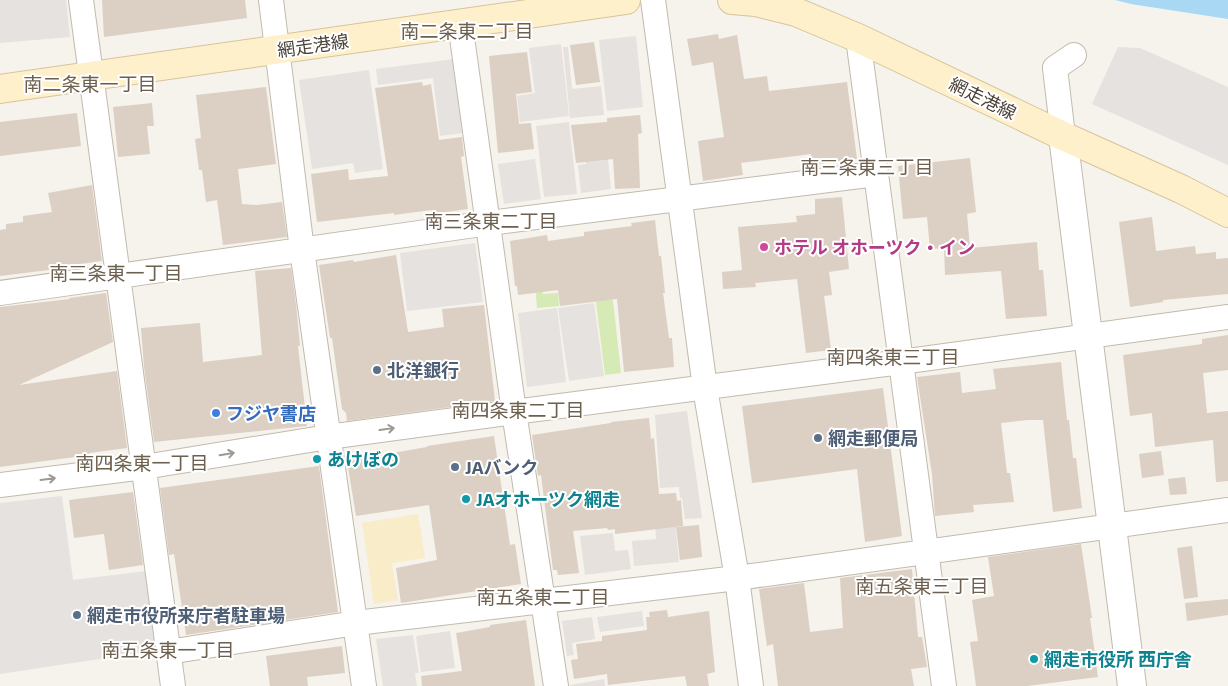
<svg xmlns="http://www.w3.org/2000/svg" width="1228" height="686" font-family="'Exo 2','Noto Sans JP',sans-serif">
  <rect width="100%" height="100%" fill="#f6f2ec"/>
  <!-- industrial -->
  <path fill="#e6e1dd" d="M563,47H568L572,89L601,86L604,115L570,118Z
    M569,122L577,194L544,197L536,126Z
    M607,150L611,189L581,193L578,165L586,164L585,152Z
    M687,411L702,518L685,519L682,498H680L679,487L660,488L655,415Z
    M675,521L679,562L634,566L632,541L656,539L655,523Z
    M613,533L615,551L628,550L631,569L585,575L580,536Z
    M592,617L595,639L572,643L574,655L567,656L562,621Z
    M450,631L455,668L421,672L416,636Z
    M604,679L605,686H570V685Z"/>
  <!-- green -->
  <path fill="#d5eab4" d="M534,270H541L543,294L558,293L559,306L537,308Z
    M602,293L613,301L621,373L605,375L595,294Z"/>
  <!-- sand -->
  <path fill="#f9ecc8" d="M418,514L425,558L392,563L398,600L374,604L362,523Z"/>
  <!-- parking -->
  <path fill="#e5e2e0" d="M0,0H66L70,37L0,43Z
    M636,36L643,107L607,111L599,40Z
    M561,44L569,116L520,122L517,96L535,93L529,48Z
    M1118,47L1140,48L1228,87V165L1092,104Z
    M454,59L463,133L440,136L433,78L378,85L376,69Z
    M369,70L383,169L355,173L353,163L312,169L299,80Z
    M535,159L541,199L504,204L498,164Z
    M475,243L483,302L407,311L400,253Z
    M594,303L604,376L569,381L558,308Z
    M557,308L566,382L527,387L518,313Z
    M62,496L73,580L146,571L159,650L0,674V503Z
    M642,611L644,626L600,632L597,617Z
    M413,635L419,673H415L417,686H383L376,639Z"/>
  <!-- water -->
  <path fill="#a8d8f3" d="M1115,0H1228V19L1131,4Z"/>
  <!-- building -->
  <path fill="#dbd0c3" d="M102,0H245L247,18L104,37Z
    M718,34L719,39L737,35L744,79L767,76L769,91L847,82L857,159L812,165L811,154L741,163L743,175L703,181L698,141L724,137L713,62L692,66L687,39Z
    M594,42L600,82L576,85L570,45Z
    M527,52L532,92L516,94L519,124L531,123L534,149L498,153L489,56Z
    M422,82L423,86L431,84L439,140L462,137L464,156L461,157L468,209L432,214L431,210L394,215V213L317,222L311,174L348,169L349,180L388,176L375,88Z
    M266,87L276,164L238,169L242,204L257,205L282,202L287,237L223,245L217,200L206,202L202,170H199L195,139L201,138L196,95Z
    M152,103L154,126H147L150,154L118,157L113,107Z
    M77,113L81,146L0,156V122Z
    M640,115L642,133L638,134L640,188L615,189L613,159L576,163L571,125L607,122V118Z
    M970,158L976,212L967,214L970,248L1037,242L1039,270H1043L1047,316L1006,319L1001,271L945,275L944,248L930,249L927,217L903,219L898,166Z
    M92,185L102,261L65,266V268L0,276V230L6,229V224L23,222V216L52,212L48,193Z
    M842,197L849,269L829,272L832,295L824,296L831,350L806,353L797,279L755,283L756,287L723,289L722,272L742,270L738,227L797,222L796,216L815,214V199Z
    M1152,217L1156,251L1195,246L1196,254L1216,252V259L1228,258V294L1163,300V302L1130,307L1119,222Z
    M655,220L659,256H661L665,293H663L669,338H672L674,367L624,372L617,299L560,306L558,290L518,295L517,286H515L510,241L547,235L548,241L584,236V232L632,226L631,223Z
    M396,255L408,332L444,327L442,309L484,305L495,401L347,421L346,413L342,409L332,338H330L319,265L353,260L354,262Z
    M291,268L296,304L300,346H298L307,426L154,442L144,367L141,328L200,323L203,362L262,355L255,271Z
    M106,293L113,342L19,385L117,371L127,448L89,453L90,455L0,467V307L70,299L69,298Z
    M1228,335V370L1203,373L1207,413L1228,411V481L1216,482L1213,440L1155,447L1152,413L1130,416L1123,355L1202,344V339Z
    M1061,362L1067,420H1069L1073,458H1076L1082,508L1053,512L1043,420H1028L1001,423L1007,473H1010L1014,502L973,505L974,512L935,516L932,474L917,377L960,372L962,393L996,389L993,369Z
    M883,388L902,536L865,542L857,469L752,483L742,406Z
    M649,418L651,439L654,438L659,494L676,493L677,501L681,500L683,526L615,534V529L608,530L607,528L573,531L579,573L558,575L557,570H553L541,475L538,476L532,435L611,423V422Z
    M494,436L510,545L515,544L521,584L401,603L396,568L437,560L429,505L356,516L347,461L427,447V446Z
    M1161,451L1164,475L1142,478L1139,454Z
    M319,466L338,612L186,635L174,554L169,555L160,488Z
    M1185,477L1187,494L1170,495L1168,479Z
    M133,492L143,565L109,570L104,534L74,538L69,500Z
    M699,525L702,557L680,560L676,527Z
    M1081,544L1092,618H1090L1098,677L1027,686H976L970,642L978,641L972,600L994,596L988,557Z
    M1192,546L1198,597L1184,599L1177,548Z
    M912,569L918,637H922L927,667L911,669L914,686H778L773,644L767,646L759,589L804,583L810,632L843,628L840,578Z
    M1228,599V615L1187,621L1185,603Z
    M667,610L668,617L709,611L715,672L707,674L709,686H687L685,676L608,685L607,674L574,679L571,660L578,659L576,644L602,641V636L647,630L646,617H650L649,612Z
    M526,620L535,686H422L421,676L462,671L456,633L490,627V625Z
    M342,646L345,673L307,677L308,686H270L266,656Z"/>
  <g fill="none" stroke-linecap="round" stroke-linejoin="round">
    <defs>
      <path id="minor" d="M81,0L173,686
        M271,0L302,250L364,686
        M653,0L705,388L737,578L751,686
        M460,23L514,412L556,686
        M858,38L944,686
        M1063,136L1055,68L1074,55
        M0,293L489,223L876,174
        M0,485L144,467L328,437L514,412L901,362L1228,317
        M168,652L356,623L737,578L1228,510"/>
      <path id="tertiary" d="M1063,136L1132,686"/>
      <path id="secondary" d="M732,0L756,2L796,12L858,38L1063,136L1181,189L1228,213
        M0,89L626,0"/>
    </defs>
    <!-- minor casing -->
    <use href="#minor" stroke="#c2baad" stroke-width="26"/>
    <!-- tertiary casing -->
    <use href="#tertiary" stroke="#c2baad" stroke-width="30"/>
    <!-- secondary casing -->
    <use href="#secondary" stroke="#d6c49b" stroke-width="30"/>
    <!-- minor -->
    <use href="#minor" stroke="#fff" stroke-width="24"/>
    <!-- tertiary -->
    <use href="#tertiary" stroke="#fff" stroke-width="28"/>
    <!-- secondary -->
    <use href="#secondary" stroke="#fff0cc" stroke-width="28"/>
  </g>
  <!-- one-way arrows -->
  <defs><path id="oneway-shaft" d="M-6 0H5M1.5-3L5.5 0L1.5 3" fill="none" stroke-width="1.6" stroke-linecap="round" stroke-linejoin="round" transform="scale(1.25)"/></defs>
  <g stroke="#9c9892">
    <use href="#oneway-shaft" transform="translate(387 429) rotate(-8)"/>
    <use href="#oneway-shaft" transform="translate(227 454) rotate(-9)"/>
    <use href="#oneway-shaft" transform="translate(48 479) rotate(-7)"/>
  </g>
  <!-- markers -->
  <circle fill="#d1479c" stroke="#fff" stroke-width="2" cx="764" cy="247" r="5"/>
  <g fill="#5c6f8a" stroke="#fff" stroke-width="2">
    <circle cx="377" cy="370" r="5"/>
    <circle cx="818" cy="438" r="5"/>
    <circle cx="455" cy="467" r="5"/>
    <circle cx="77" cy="615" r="5"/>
  </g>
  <circle fill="#3f7fe0" stroke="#fff" stroke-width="2" cx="216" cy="413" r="5"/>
  <g fill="#0f9aa8" stroke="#fff" stroke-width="2">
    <circle cx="317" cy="459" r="5"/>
    <circle cx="466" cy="499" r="5"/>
    <circle cx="1034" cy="659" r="5"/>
  </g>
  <g text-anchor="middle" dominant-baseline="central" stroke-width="4" stroke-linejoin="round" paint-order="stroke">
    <!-- street labels -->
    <g font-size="18" fill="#4b4339" stroke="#fff">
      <text transform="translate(313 45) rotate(-8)">網走港線</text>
      <text transform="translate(983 98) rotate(26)">網走港線</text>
    </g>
    <!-- hotel labels -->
    <g font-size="18" font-weight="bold" fill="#b23c85" stroke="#fff" text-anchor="start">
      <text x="774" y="247">ホテル オホーツク・イン</text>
    </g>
    <!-- service labels -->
    <g font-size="18" font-weight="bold" fill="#4e5e75" stroke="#fff" text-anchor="start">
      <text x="387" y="370">北洋銀行</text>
      <text x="828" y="438">網走郵便局</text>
      <text x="465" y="467">JAバンク</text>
      <text x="87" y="615">網走市役所来庁者駐車場</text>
    </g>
    <!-- shop labels -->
    <g font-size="18" font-weight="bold" fill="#366cbe" stroke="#fff" text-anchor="start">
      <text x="226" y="413">フジヤ書店</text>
    </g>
    <!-- culture labels -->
    <g font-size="18" font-weight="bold" fill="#0d838f" stroke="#fff" text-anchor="start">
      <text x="327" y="459">あけぼの</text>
      <text x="476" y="499">JAオホーツク網走</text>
      <text x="1044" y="659">網走市役所 西庁舎</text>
    </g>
    <!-- neighbourhood labels -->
    <g font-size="19" fill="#6e604f" stroke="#fff">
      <text x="467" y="30">南二条東二丁目</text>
      <text x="90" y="83">南二条東一丁目</text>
      <text x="867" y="166">南三条東三丁目</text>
      <text x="491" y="220">南三条東二丁目</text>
      <text x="116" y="272">南三条東一丁目</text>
      <text x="893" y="356">南四条東三丁目</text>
      <text x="518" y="409">南四条東二丁目</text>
      <text x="142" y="462">南四条東一丁目</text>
      <text x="922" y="585">南五条東三丁目</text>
      <text x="543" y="596">南五条東二丁目</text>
      <text x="168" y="649">南五条東一丁目</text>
    </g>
  </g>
</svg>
